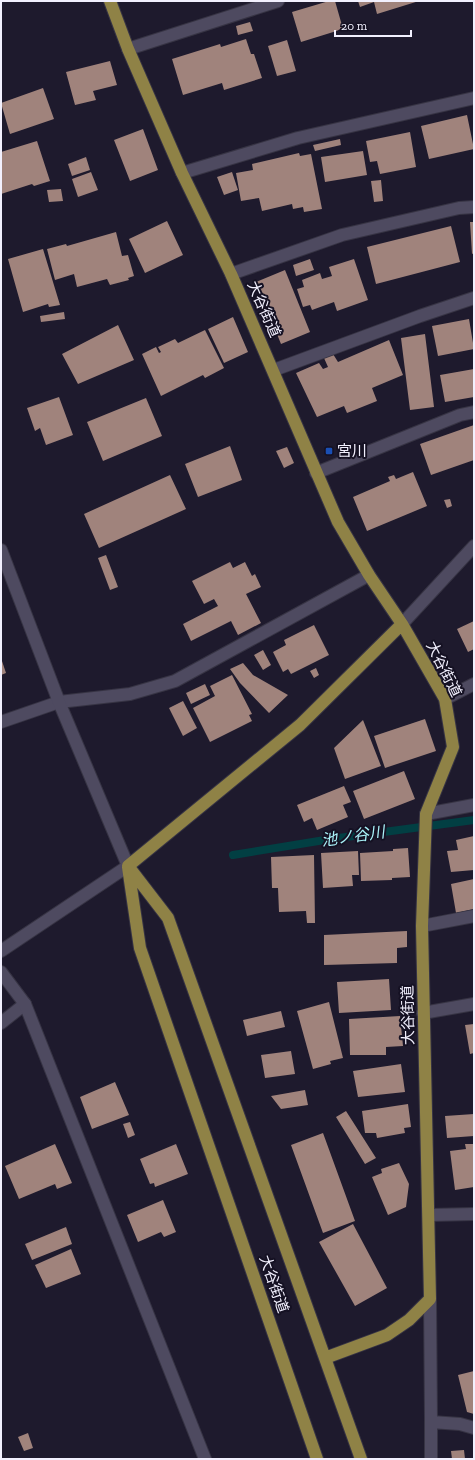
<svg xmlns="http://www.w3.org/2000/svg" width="475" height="1460" font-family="'Zilla Slab','Noto Sans JP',serif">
  <rect width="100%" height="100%" fill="#1e1a2d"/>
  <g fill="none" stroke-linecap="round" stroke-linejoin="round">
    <!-- stream -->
    <path stroke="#023f43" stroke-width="8" d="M233,855L331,839L474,820"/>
  </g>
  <!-- building -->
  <path fill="#a0837c" d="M329,1H335L343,29L301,42L292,12Z
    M358,1H419L377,14L374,2L360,7Z
    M250,22L253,31L238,35L236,26Z
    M246,39L251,54H254L262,78L224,90L222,83L183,95L172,59L220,44L221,47Z
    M287,40L296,71L277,76L268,46Z
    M110,61L117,85L93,91L96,100L75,105L66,72Z
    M43,88L54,119L10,134L1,103Z
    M467,115L474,149L429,159L421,126Z
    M143,129L158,170L130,181L114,140Z
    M410,132L416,167L380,174L377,161L370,162L366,141Z
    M340,139L341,145L315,151L313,145Z
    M37,141L50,181L34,186L32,184L1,194V152Z
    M363,151L367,175L325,182L321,157Z
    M299,153L300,156L311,154L322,209L304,212L303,207L293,209L292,204L262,211L259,198L241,201L236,173L253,170L252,164Z
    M86,157L90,170L72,176L68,164Z
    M91,172L98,190L78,197L72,179Z
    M232,172L238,190L224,195L217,177Z
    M381,180L383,201L374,202L371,181Z
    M61,189L63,201L49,202L47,190Z
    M167,221L183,255L145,273L129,239Z
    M470,222H474V253L472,254Z
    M451,226L460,262L376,284L367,247Z
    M116,232L122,256L128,255L134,276L128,278L129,280L110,285L107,279L77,287L74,274L55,280L47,249L66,244L67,246Z
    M43,249L60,305L49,307L48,304L23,312L8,259Z
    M310,259L314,270L296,276L293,265Z
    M354,259L368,300L337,311L334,302L312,310L310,305L303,307L297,289L304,287L302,280L320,273L322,279L332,276L329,267Z
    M285,270L310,332L281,344L256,282Z
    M64,312L65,319L41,322L40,316Z
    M233,317L248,352L224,363L208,329Z
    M469,319L474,349L438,356L432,326Z
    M118,325L134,360L78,384L62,354Z
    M205,330L224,368L205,378L203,375L161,396L142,354L156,347L159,353L161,352L158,347L175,339L178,343Z
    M425,334L434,407L410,410L401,338Z
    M389,340L403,375L372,388L377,401L347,413L344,406L317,417L296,373L319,363L323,369L328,367L324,358L333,354L338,362Z
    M474,369V397L445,402L440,375Z
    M59,397L73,435L46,445L40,428L35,431L27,408Z
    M146,398L162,436L103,461L87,422Z
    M474,425V460L431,475L420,444Z
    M230,446L242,480L198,497L185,464Z
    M287,447L294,463L284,468L276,451Z
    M413,472L427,506L367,531L353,497L390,481L388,477L394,475L396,479Z
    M170,475L186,509L99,548L84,514Z
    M450,499L452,506L447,508L444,500Z
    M106,555L118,587L110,590L98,558Z
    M230,562L233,568L245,562L252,576L255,574L261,587L246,594L261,623L238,635L231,621L191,641L183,624L218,606L214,599L204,604L192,581Z
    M474,621V649L468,652L457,629Z
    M314,625L329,655L291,674L288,669L283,672L273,652L286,645L284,640Z
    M263,650L271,665L263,670L254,655Z
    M1,658L6,673L1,675Z
    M243,663L253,675L288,695L269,713L240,683L230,669Z
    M316,668L319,675L314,678L310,671Z
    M232,675L252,714L249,715L252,721L210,742L193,708L215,696L210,686Z
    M205,684L210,695L191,704L186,693Z
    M183,701L197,728L183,736L169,708Z
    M425,719L436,751L385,768L374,736Z
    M363,720L381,766L345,779L334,748Z
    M404,771L415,799L364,819L353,791Z
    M344,786L351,802L343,805L348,817L317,830L312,818L304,822L297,805Z
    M474,836V870L451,872L447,851L458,850L456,840Z
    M408,848L410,877L392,878V880L361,881L360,853L393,851V849Z
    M358,851L359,875H352L353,886L323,888L321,853Z
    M314,855L315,923H307L306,911L279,912L278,888H272L271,857Z
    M474,879V909L456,913L451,884Z
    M407,931V947L397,948V963L324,965V935Z
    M389,979L391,1010L339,1013L337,982Z
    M329,1002L343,1058L330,1061L331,1064L313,1069L297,1011Z
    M281,1011L285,1027L247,1036L243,1020Z
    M400,1016L403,1046L386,1047V1055H350L349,1019Z
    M474,1024V1053L470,1054L465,1025Z
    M291,1051L295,1074L265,1078L261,1055Z
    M401,1064L405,1092L358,1097L353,1071Z
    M115,1082L129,1115L92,1129L80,1097Z
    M305,1090L308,1105L281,1109L271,1096Z
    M408,1104L411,1127L404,1128L405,1133L377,1138L376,1133H365L362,1111Z
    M346,1111L376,1158L365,1164L336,1117Z
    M474,1114V1136L447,1138L445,1116Z
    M130,1122L135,1135L128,1138L123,1124Z
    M323,1133L355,1221L323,1233L291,1145Z
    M55,1144L72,1183L57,1189L55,1184L19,1199L5,1166Z
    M176,1144L188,1174L155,1187L154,1183L150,1184L140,1159Z
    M465,1144H474V1187L455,1190L450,1151L466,1149Z
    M399,1163L409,1184L406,1207L388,1215L372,1177L382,1173L381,1169Z
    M163,1200L176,1232L164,1237L161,1232L138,1242L127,1215Z
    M353,1224L387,1288L355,1306L319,1242Z
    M66,1227L72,1244L32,1260L25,1244Z
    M71,1249L81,1274L46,1288L35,1265Z
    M474,1371V1414L467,1412L458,1375Z
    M28,1433L33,1448L24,1451L18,1437Z
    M464,1450L465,1459H452L451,1451Z"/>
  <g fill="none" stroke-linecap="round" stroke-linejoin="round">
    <defs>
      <path id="minor" d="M128,49L278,1
        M182,173L298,138L474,98
        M231,274L342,235L459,208L474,207
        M274,370L420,316L474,298
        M316,473L460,415L474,412
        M445,699L474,684
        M1,722L59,702L130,694L175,681L369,575
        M426,814L474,805
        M422,926L474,916
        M423,1013L474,1004
        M1,1023L25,1004
        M429,1215L474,1214
        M430,1299L431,1422L460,1424L474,1428
        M431,1459V1422"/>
      <path id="tertiary" d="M1,550L59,702L128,866L1,951
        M402,624L474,546
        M1,972L25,1004L205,1459"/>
      <path id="primary" d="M110,1L128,49L182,173L231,274L338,522L369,575L402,624L445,699L453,747L426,814L422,926L430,1299L409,1320L387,1335L325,1358
        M128,866L168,918L361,1459
        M128,866L300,725L402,624
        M128,867L140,948L317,1459"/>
    </defs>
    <!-- minor casing -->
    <use href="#minor" stroke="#373444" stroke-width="14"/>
    <!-- tertiary casing -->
    <use href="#tertiary" stroke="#373444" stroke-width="14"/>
    <!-- primary casing -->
    <use href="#primary" stroke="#373444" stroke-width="14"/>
    <!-- minor -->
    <use href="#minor" stroke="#4e4a60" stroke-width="12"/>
    <!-- tertiary -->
    <use href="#tertiary" stroke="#4e4a60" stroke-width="12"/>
    <!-- primary -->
    <use href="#primary" stroke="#8f8246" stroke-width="12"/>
  </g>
  <!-- markers -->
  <rect fill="#1a4fb4" stroke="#151123" stroke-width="1.5" x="325" y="447" width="8" height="8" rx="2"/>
  <g text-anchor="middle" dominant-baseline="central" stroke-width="4" stroke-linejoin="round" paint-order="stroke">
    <!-- street labels -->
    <g font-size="15" fill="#f2f0fe" stroke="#151123">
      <text transform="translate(264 309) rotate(66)">大谷街道</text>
      <text transform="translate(444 669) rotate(63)">大谷街道</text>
      <text transform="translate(408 1015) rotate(-91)">大谷街道</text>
      <text transform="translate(274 1284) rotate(71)">大谷街道</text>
    </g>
    <!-- poi labels -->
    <g font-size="15" fill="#f2f0fe" stroke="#151123" text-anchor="start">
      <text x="337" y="451">宮川</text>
    </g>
    <!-- water labels -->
    <g font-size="16" font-style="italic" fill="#a9f3f9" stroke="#151123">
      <text transform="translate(353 836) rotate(-8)">池ノ谷川</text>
    </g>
  </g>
  <!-- border -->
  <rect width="475" height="1460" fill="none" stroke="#f2f0fe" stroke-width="4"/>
  <!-- scale -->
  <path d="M335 30v6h76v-6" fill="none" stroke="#f2f0fe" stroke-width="2"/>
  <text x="341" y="30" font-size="12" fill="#f2f0fe" stroke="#151123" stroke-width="3" paint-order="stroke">20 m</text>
</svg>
